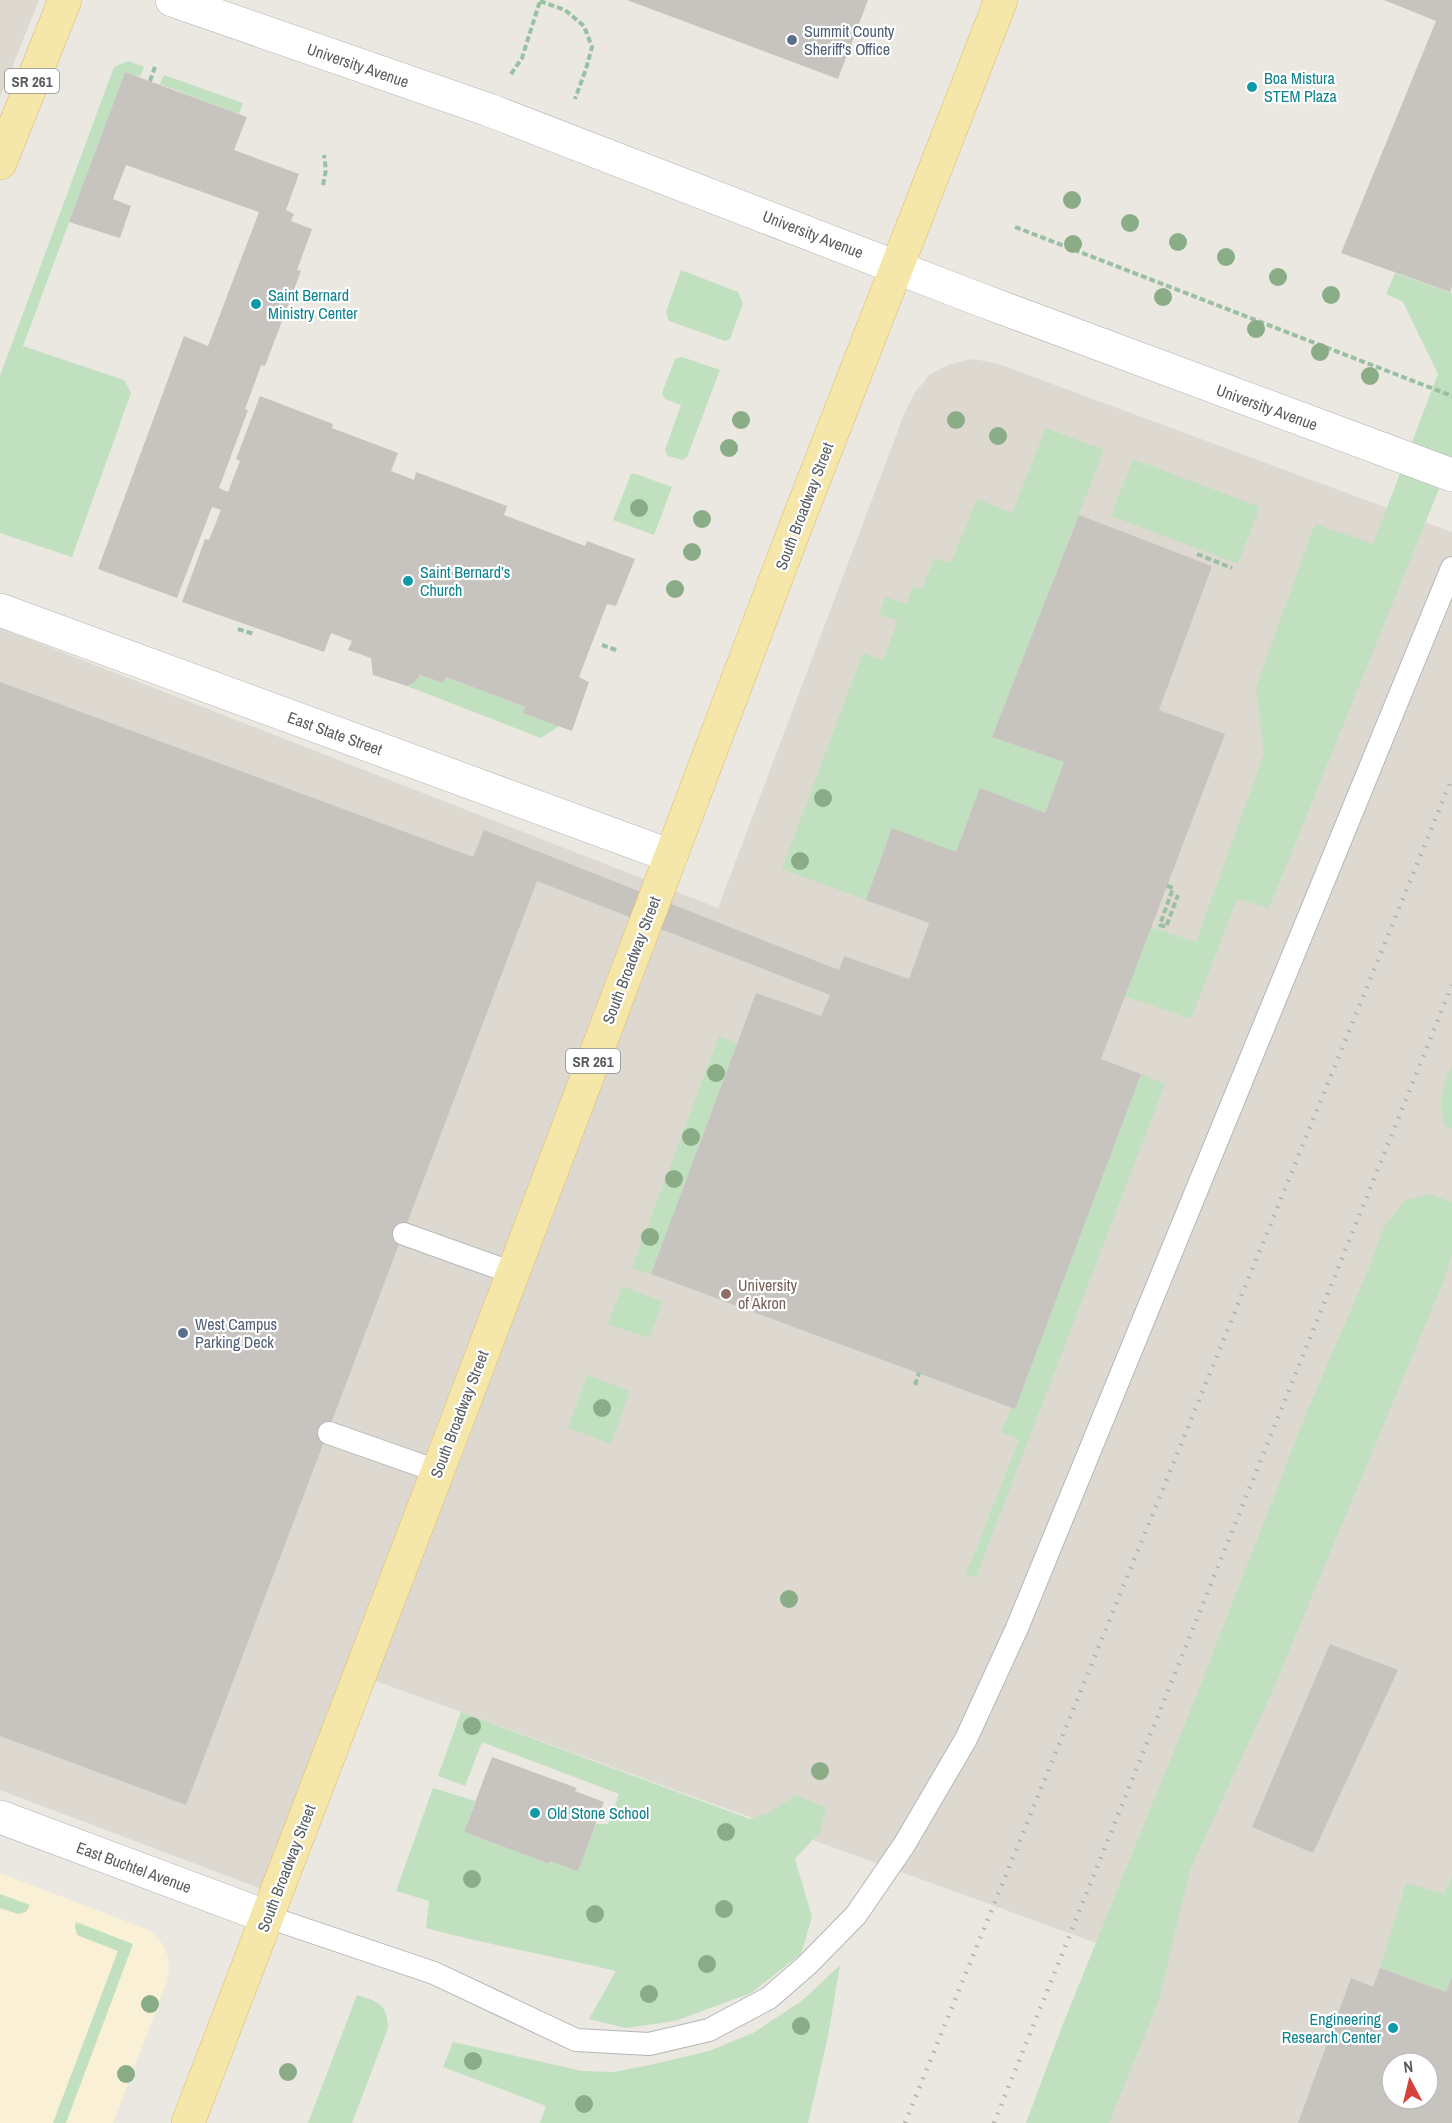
<svg xmlns="http://www.w3.org/2000/svg" width="1452" height="2123" font-family="'Archivo Narrow',sans-serif">
  <rect width="100%" height="100%" fill="#eae8e0"/>
  <!-- commercial -->
  <path fill="#f9f0d6" d="M0,1873L149,1930L161,1942L168,1956L169,1971L166,1984L113,2123H0Z"/>
  <!-- education -->
  <path fill="#ddd9d1" fill-rule="evenodd" d="M0,0H39L0,97Z
    M973,359L996,363L1452,532V2123H1048L1118,1951L373,1680L283,1897L0,1790V628L718,908L905,412L914,394L929,375L951,364ZM1392,2063H1428V2099H1392Z"/>
  <!-- green -->
  <path fill="#c0e0bf" d="M128,61L144,67L140,77L125,72L23,346L124,380L131,393L72,557L0,533V376L114,67Z
    M164,75L243,103L239,114L160,84Z
    M681,270L738,292L743,303L730,339L725,341L669,321L666,312Z
    M1395,273L1452,293V457L1269,908L1237,899L1191,1019L1124,996L1151,927L1196,942L1264,754L1256,687L1315,524L1373,544L1438,374L1403,302L1386,294Z
    M682,357L720,370L687,457L682,460L668,456L665,450L681,405L665,399L662,393L675,359Z
    M1046,428L1104,450L992,737L1064,762L1045,813L980,788L956,852L866,900L782,869L863,653L883,660L898,621L879,614L886,597L906,604L913,587L922,589L934,558L951,563L977,499L1012,513Z
    M1133,459L1260,507L1238,564L1111,516Z
    M631,474H636L672,487L654,535L613,520Z
    M420,675L443,683L446,677L525,707L522,713L559,726L541,738L407,686L414,683Z
    M719,1036L737,1043L651,1274L632,1268Z
    M1452,1065V1129L1445,1126C1436,1104 1443,1086 1452,1065Z
    M1141,1074L1165,1084L976,1577L965,1574L973,1557L1019,1440L1001,1432L1011,1408L1015,1409Z
    M1430,1194L1452,1202V1254L1444,1280L1272,1692L1190,1870L1159,2000L1109,2123H1026L1063,2024L1193,1704L1308,1409L1366,1275L1384,1227L1404,1201Z
    M622,1286L663,1302L649,1338L608,1324Z
    M587,1375L630,1391L611,1444L568,1428Z
    M461,1712L750,1819L770,1812L796,1795L826,1808L820,1832L795,1859L812,1917L801,1954L751,1993L675,2021L626,2028L589,2019L616,1971C553,1956 489,1945 426,1928L429,1901L396,1891L433,1788L475,1801L464,1832L549,1864L550,1861L578,1870L596,1824H608L619,1794L482,1742L465,1786L438,1776Z
    M1452,1876V1976L1446,1992L1380,1968L1406,1883L1444,1894Z
    M0,1894L30,1905L26,1912L18,1914L0,1908Z
    M76,1922L133,1944L66,2123H53L118,1951L77,1935L75,1927Z
    M840,1965L828,2036L808,2123H540L546,2106L443,2067L453,2042L582,2071L613,2072L650,2065L709,2051L753,2033L803,2000Z
    M357,1995C378,2002 387,2003 388,2028L352,2123H308Z"/>
  <!-- building -->
  <path fill="#c7c4bf" fill-rule="evenodd" d="M627,0H868L838,79Z
    M1384,0H1452V287L1450,292L1341,253L1436,21Z
    M125,72L247,117L234,150L299,174L286,210L294,214L291,221L312,229L297,270L301,271L265,366L261,365L258,374L245,409L248,410L219,488L228,492L240,461L236,459L260,396L333,424L332,428L398,453L391,471L414,480L416,472L507,506L504,515L585,546L587,541L635,559L616,606L607,604L579,677L589,682L572,731L522,713L525,707L446,677L443,683L420,675L414,683L407,686L373,675L371,658L348,650L352,641L331,633L324,652L182,602L205,539L209,540L221,510L212,507L177,598L98,569L184,336L208,346L259,212L126,165L113,199L131,206L120,238L69,222Z
    M1079,515L1212,566L1159,710L1225,734L1101,1059L1141,1074L1015,1409L651,1274L756,993L821,1016L830,995L537,881L186,1805L0,1736V682L473,857L484,830L839,970L844,956L909,979L929,923L866,900L892,828L956,852L980,788L1045,813L1064,762L992,737Z
    M1330,1644L1398,1670L1313,1853L1252,1827Z
    M492,1757L577,1788L575,1791L604,1802L578,1871L550,1861L549,1864L464,1832Z
    M1380,1968L1446,1992L1452,1977V2123H1298L1351,1978L1373,1987ZM1392,2063H1428V2099H1392Z"/>
  <g fill="none" stroke-linecap="round" stroke-linejoin="round">
    <defs>
      <path id="lane" d="M404,1234L513,1273
        M329,1433L437,1471
        M268,1917L434,1973L576,2040L649,2044L709,2030L769,1998L807,1965L856,1915L904,1845L966,1739L1017,1628L1452,568"/>
      <path id="secondary" d="M172,0L489,110L981,300L1452,475
        M0,610L671,856
        M0,1817L268,1917"/>
      <path id="primary" d="M0,163L65,0
        M188,2123L452,1434L797,523L1001,0"/>
    </defs>
    <!-- lane casing -->
    <use href="#lane" stroke="#b3b6b9" stroke-width="24"/>
    <!-- secondary casing -->
    <use href="#secondary" stroke="#b2b5b9" stroke-width="34"/>
    <!-- primary casing -->
    <use href="#primary" stroke="#e1b963" stroke-width="34"/>
    <!-- path -->
    <path stroke="#99c0a2" stroke-width="4" stroke-dasharray="6 3" stroke-linecap="butt" d="M540,1L565,10L584,26L592,47L586,69L575,99
      M511,74L522,58L540,1
      M150,81L156,64
      M323,185L326,170L324,155
      M1015,227L1452,396
      M1197,554L1232,568
      M238,629L254,634
      M602,645L619,651
      M1167,886L1173,888L1160,925L1166,927L1178,895
      M915,1385L919,1373"/>
    <!-- lane -->
    <use href="#lane" stroke="#fff" stroke-width="22"/>
    <!-- secondary -->
    <use href="#secondary" stroke="#fff" stroke-width="33"/>
    <!-- primary -->
    <use href="#primary" stroke="#f5e7aa" stroke-width="33"/>
    <!-- rail -->
    <path stroke="#afb0b0" stroke-width="4.5" stroke-dasharray="1.5 8" stroke-linecap="butt" d="M905,2123L1452,778
      M994,2123L1452,985"/>
  </g>
  <!-- trees -->
  <g fill="#8aac86">
    <circle cx="1072" cy="200" r="9"/>
    <circle cx="1130" cy="223" r="9"/>
    <circle cx="1178" cy="242" r="9"/>
    <circle cx="1073" cy="244" r="9"/>
    <circle cx="1226" cy="257" r="9"/>
    <circle cx="1278" cy="277" r="9"/>
    <circle cx="1331" cy="295" r="9"/>
    <circle cx="1163" cy="297" r="9"/>
    <circle cx="1256" cy="329" r="9"/>
    <circle cx="1320" cy="352" r="9"/>
    <circle cx="1370" cy="376" r="9"/>
    <circle cx="741" cy="420" r="9"/>
    <circle cx="956" cy="420" r="9"/>
    <circle cx="998" cy="436" r="9"/>
    <circle cx="729" cy="448" r="9"/>
    <circle cx="639" cy="508" r="9"/>
    <circle cx="702" cy="519" r="9"/>
    <circle cx="692" cy="552" r="9"/>
    <circle cx="675" cy="589" r="9"/>
    <circle cx="823" cy="798" r="9"/>
    <circle cx="800" cy="861" r="9"/>
    <circle cx="716" cy="1073" r="9"/>
    <circle cx="691" cy="1137" r="9"/>
    <circle cx="674" cy="1179" r="9"/>
    <circle cx="650" cy="1237" r="9"/>
    <circle cx="602" cy="1408" r="9"/>
    <circle cx="789" cy="1599" r="9"/>
    <circle cx="472" cy="1726" r="9"/>
    <circle cx="820" cy="1771" r="9"/>
    <circle cx="726" cy="1832" r="9"/>
    <circle cx="472" cy="1879" r="9"/>
    <circle cx="724" cy="1909" r="9"/>
    <circle cx="595" cy="1914" r="9"/>
    <circle cx="707" cy="1964" r="9"/>
    <circle cx="649" cy="1994" r="9"/>
    <circle cx="150" cy="2004" r="9"/>
    <circle cx="801" cy="2026" r="9"/>
    <circle cx="473" cy="2061" r="9"/>
    <circle cx="288" cy="2072" r="9"/>
    <circle cx="126" cy="2074" r="9"/>
    <circle cx="584" cy="2104" r="9"/>
  </g>
  <!-- markers -->
  <g fill="#5c6f8a" stroke="#fff" stroke-width="2">
    <circle cx="792" cy="40" r="6"/>
    <circle cx="183" cy="1333" r="6"/>
  </g>
  <g fill="#0f9aa8" stroke="#fff" stroke-width="2">
    <circle cx="1252" cy="87" r="6"/>
    <circle cx="256" cy="304" r="6"/>
    <circle cx="408" cy="581" r="6"/>
    <circle cx="535" cy="1813" r="6"/>
    <circle cx="1393" cy="2028" r="6"/>
  </g>
  <circle fill="#8d6e63" stroke="#fff" stroke-width="2" cx="726" cy="1294" r="6"/>
  <g text-anchor="middle" dominant-baseline="central" stroke-width="4.5" stroke-linejoin="round" paint-order="stroke">
    <!-- shield labels -->
    <g fill="#fff" stroke="#8b8d8f" stroke-width="1.5">
      <rect x="5" y="69" width="54" height="24" rx="4.5"/>
      <rect x="566" y="1049" width="54" height="24" rx="4.5"/>
    </g>
    <g font-size="15" font-weight="bold" fill="#595c5f">
      <text x="32" y="81">SR 261</text>
      <text x="593" y="1061">SR 261</text>
    </g>
    <!-- service labels -->
    <g font-size="16" fill="#4e5e75" stroke="#fff" text-anchor="start">
      <text x="804" y="31">Summit County<tspan x="804" dy="18">Sheriff's Office</tspan></text>
      <text x="195" y="1324">West Campus<tspan x="195" dy="18">Parking Deck</tspan></text>
    </g>
    <!-- street labels -->
    <g font-size="16" fill="#595c5f" stroke="#fff">
      <text transform="translate(358 65) rotate(19)">University Avenue</text>
      <text transform="translate(813 234) rotate(21)">University Avenue</text>
      <text transform="translate(1267 407) rotate(20)">University Avenue</text>
      <text transform="translate(804 506) rotate(-69)">South Broadway Street</text>
      <text transform="translate(335 733) rotate(20)">East State Street</text>
      <text transform="translate(631 960) rotate(-69)">South Broadway Street</text>
      <text transform="translate(459 1414) rotate(-69)">South Broadway Street</text>
      <text transform="translate(134 1867) rotate(20)">East Buchtel Avenue</text>
      <text transform="translate(286 1868) rotate(-69)">South Broadway Street</text>
    </g>
    <!-- culture labels -->
    <g font-size="16" fill="#0d838f" stroke="#fff" text-anchor="start">
      <text x="1264" y="78">Boa Mistura<tspan x="1264" dy="18">STEM Plaza</tspan></text>
      <text x="268" y="295">Saint Bernard<tspan x="268" dy="18">Ministry Center</tspan></text>
      <text x="420" y="572">Saint Bernard’s<tspan x="420" dy="18">Church</tspan></text>
      <text x="547" y="1813">Old Stone School</text>
      <text x="1381" y="2019" text-anchor="end">Engineering<tspan x="1381" dy="18">Research Center</tspan></text>
    </g>
    <!-- education labels -->
    <g font-size="16" fill="#785e54" stroke="#fff" text-anchor="start">
      <text x="738" y="1285">University<tspan x="738" dy="18">of Akron</tspan></text>
    </g>
  </g>
  <!-- north arrow -->
  <g transform="translate(1410 2081) rotate(353)"><circle r="28" fill="#ffffff" stroke="#bdbebf" stroke-width="1.5"/>
  <path d="M0-4.5L10 22L0 15L-10 22Z" fill="#d5423b"/>
  <text y="-9" font-size="16" font-weight="bold" text-anchor="middle" fill="#595c5f">N</text>
  </g>
</svg>
